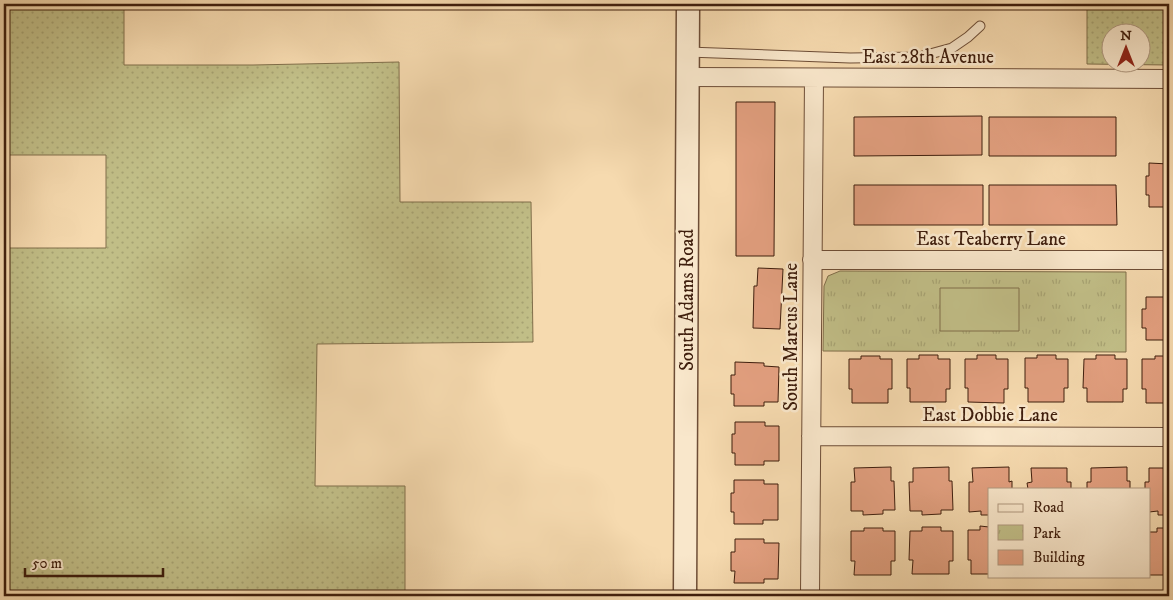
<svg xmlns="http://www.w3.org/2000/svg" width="1173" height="600" font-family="'IM FELL DW Pica',serif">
  <defs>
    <pattern id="grass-dots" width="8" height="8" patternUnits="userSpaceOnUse" patternTransform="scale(1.25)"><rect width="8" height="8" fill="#c1be87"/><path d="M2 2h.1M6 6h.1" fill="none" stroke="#a7a373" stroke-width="1.8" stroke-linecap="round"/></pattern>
    <pattern id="park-tufts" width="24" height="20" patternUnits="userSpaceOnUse" patternTransform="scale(1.25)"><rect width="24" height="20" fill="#c1be87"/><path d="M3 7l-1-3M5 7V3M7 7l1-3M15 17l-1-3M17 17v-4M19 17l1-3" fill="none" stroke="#a7a373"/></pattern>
  </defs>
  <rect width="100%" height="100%" fill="#f6daaf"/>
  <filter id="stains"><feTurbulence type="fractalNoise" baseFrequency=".004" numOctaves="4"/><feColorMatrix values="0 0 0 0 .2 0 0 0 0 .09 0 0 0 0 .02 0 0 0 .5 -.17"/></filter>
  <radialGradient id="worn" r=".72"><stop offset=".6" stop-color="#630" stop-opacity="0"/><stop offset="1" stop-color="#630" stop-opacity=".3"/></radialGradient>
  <!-- grass -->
  <path fill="url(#grass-dots)" stroke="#806e4a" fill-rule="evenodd" d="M4,4H124V65H253L399,62L400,202H531L533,342L317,344L315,486H405V596H4V248H106V155H4Z
    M1087,4H1169V65L1087,64ZM1110,32H1140V62H1110Z"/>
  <!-- park -->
  <path fill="url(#park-tufts)" stroke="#806e4a" d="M840,271L1126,272V352L823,351L824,286L828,276Z"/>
  <!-- pitch -->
  <path fill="#c1be87" stroke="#806e4a" d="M940,288H1019V331H940Z"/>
  <!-- building -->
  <path fill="#e29f7f" stroke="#3f1e0d" d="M736,102H775L774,256H736Z
    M982,116V155L854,156V117Z
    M989,117H1116V156H989Z
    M1149,163L1169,164V207H1149V195H1146V176H1149Z
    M854,185H983V225H854Z
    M989,185H1116L1117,225H989Z
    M758,268L783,269L780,329L753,328L754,286H757Z
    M1146,297H1169V340H1146V328H1142V309H1146Z
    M919,355H938V359H950V389H946V402H910V388H907V359H919Z
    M977,355H996V359H1008V389H1004V403L968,402V388H965V359H977Z
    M1037,355H1056V359H1068V388H1064V402H1028V388H1025V358H1037Z
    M1096,355H1115V359H1127V389H1123V402H1087V388H1083L1084,359H1096Z
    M861,356H880V359H892V389H888V403H852V389H849V359H861Z
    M1155,356H1169V403H1146V389H1142V359H1155Z
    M735,362L764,363V366L779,367L778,402H764V406H734V394H731V375H735Z
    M735,422H765V426H779V461H764V465H735V453H732V434H735Z
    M891,467V481H894L895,510H883V514L863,515V511H851V482H855L854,468Z
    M949,467V481H952L953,510H941V514L922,515V511H910L909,482H913V468Z
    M1009,467V482L1012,481V489H989V515H981V511L969,512V482H973L972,468Z
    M1127,467V481H1130V489H1087V482H1091V468Z
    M1031,468H1067V482H1071V489H1028L1027,483L1032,482Z
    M1149,468H1169V515H1158V511L1149,512V489H1145V482H1149Z
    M734,480H764V484H778V520H763V524H734V512H731V493H734Z
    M980,526L989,527V574H971V560H968V530H980Z
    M922,527H941V531H953V561H949V574H912L913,560H909L910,531H922Z
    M864,528H883V531H895V561H891V575H854L855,561H851V531H864Z
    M1157,528H1169V575H1149V532H1157Z
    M735,539H764V543H779L778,579H764V583H734L735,571H731V552H735Z"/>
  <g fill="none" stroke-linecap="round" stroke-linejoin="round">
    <defs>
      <path id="service" d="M688,52L850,58L919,57L952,48L968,37L980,26"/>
      <path id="minor" d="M687,77L1169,79
        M812,260H1169
        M811,436L1169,437
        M810,596L814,78"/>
      <path id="tertiary" d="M685,596L688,4"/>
    </defs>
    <!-- service casing -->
    <use href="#service" stroke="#6d4d36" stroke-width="11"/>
    <!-- minor casing -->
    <use href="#minor" stroke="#6d4d36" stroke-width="20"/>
    <!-- tertiary casing -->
    <use href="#tertiary" stroke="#6d4d36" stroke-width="25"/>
    <!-- service -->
    <use href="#service" stroke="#f9e7cb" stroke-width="9"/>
    <!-- minor -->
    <use href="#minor" stroke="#f9e7cb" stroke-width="18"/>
    <!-- tertiary -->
    <use href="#tertiary" stroke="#f9e7cb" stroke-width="22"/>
  </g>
  <g text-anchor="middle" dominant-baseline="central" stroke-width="5" stroke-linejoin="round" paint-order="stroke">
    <!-- street labels -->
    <g font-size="19" fill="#3f1e0d" stroke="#f9e7cb">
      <text x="928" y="57">East 28th Avenue</text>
      <text x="991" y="239">East Teaberry Lane</text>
      <text transform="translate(687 300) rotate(-90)">South Adams Road</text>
      <text transform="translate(791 337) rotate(-90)">South Marcus Lane</text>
      <text x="990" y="415">East Dobbie Lane</text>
    </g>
  </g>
  <!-- margin -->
  <rect width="1173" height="600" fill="none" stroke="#f6daaf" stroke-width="20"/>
  <rect x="5" y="5" width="1163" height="590" fill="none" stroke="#3f1e0d" stroke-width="2.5"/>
  <rect x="10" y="10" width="1153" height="580" fill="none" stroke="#3f1e0d"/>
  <!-- legend -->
  <rect x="988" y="488" width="162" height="90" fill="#f9e7cb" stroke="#af977f"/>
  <rect x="998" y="504" width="25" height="8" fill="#f9e7cb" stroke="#af977f"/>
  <text x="1033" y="512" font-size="15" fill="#3f1e0d">Road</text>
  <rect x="998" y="525" width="25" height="15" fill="url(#park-tufts)" stroke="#af977f"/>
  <text x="1033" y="538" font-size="15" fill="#3f1e0d">Park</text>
  <rect x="998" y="550" width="25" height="15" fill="#e29f7f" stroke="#af977f"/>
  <text x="1033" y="562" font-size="15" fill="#3f1e0d">Building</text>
  <!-- north arrow -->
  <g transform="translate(1126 48)"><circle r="24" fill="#f9e7cb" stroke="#af977f"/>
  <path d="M0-4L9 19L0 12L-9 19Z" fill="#8f2418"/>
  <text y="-8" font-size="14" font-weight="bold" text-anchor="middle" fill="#3f1e0d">N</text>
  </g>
  <!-- scale -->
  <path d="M25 568v8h138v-8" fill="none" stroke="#3f1e0d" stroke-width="2.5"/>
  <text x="32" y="568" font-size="15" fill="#3f1e0d" stroke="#f9e7cb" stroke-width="4" paint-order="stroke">50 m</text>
  <rect width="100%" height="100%" filter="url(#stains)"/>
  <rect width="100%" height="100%" fill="url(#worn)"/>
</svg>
